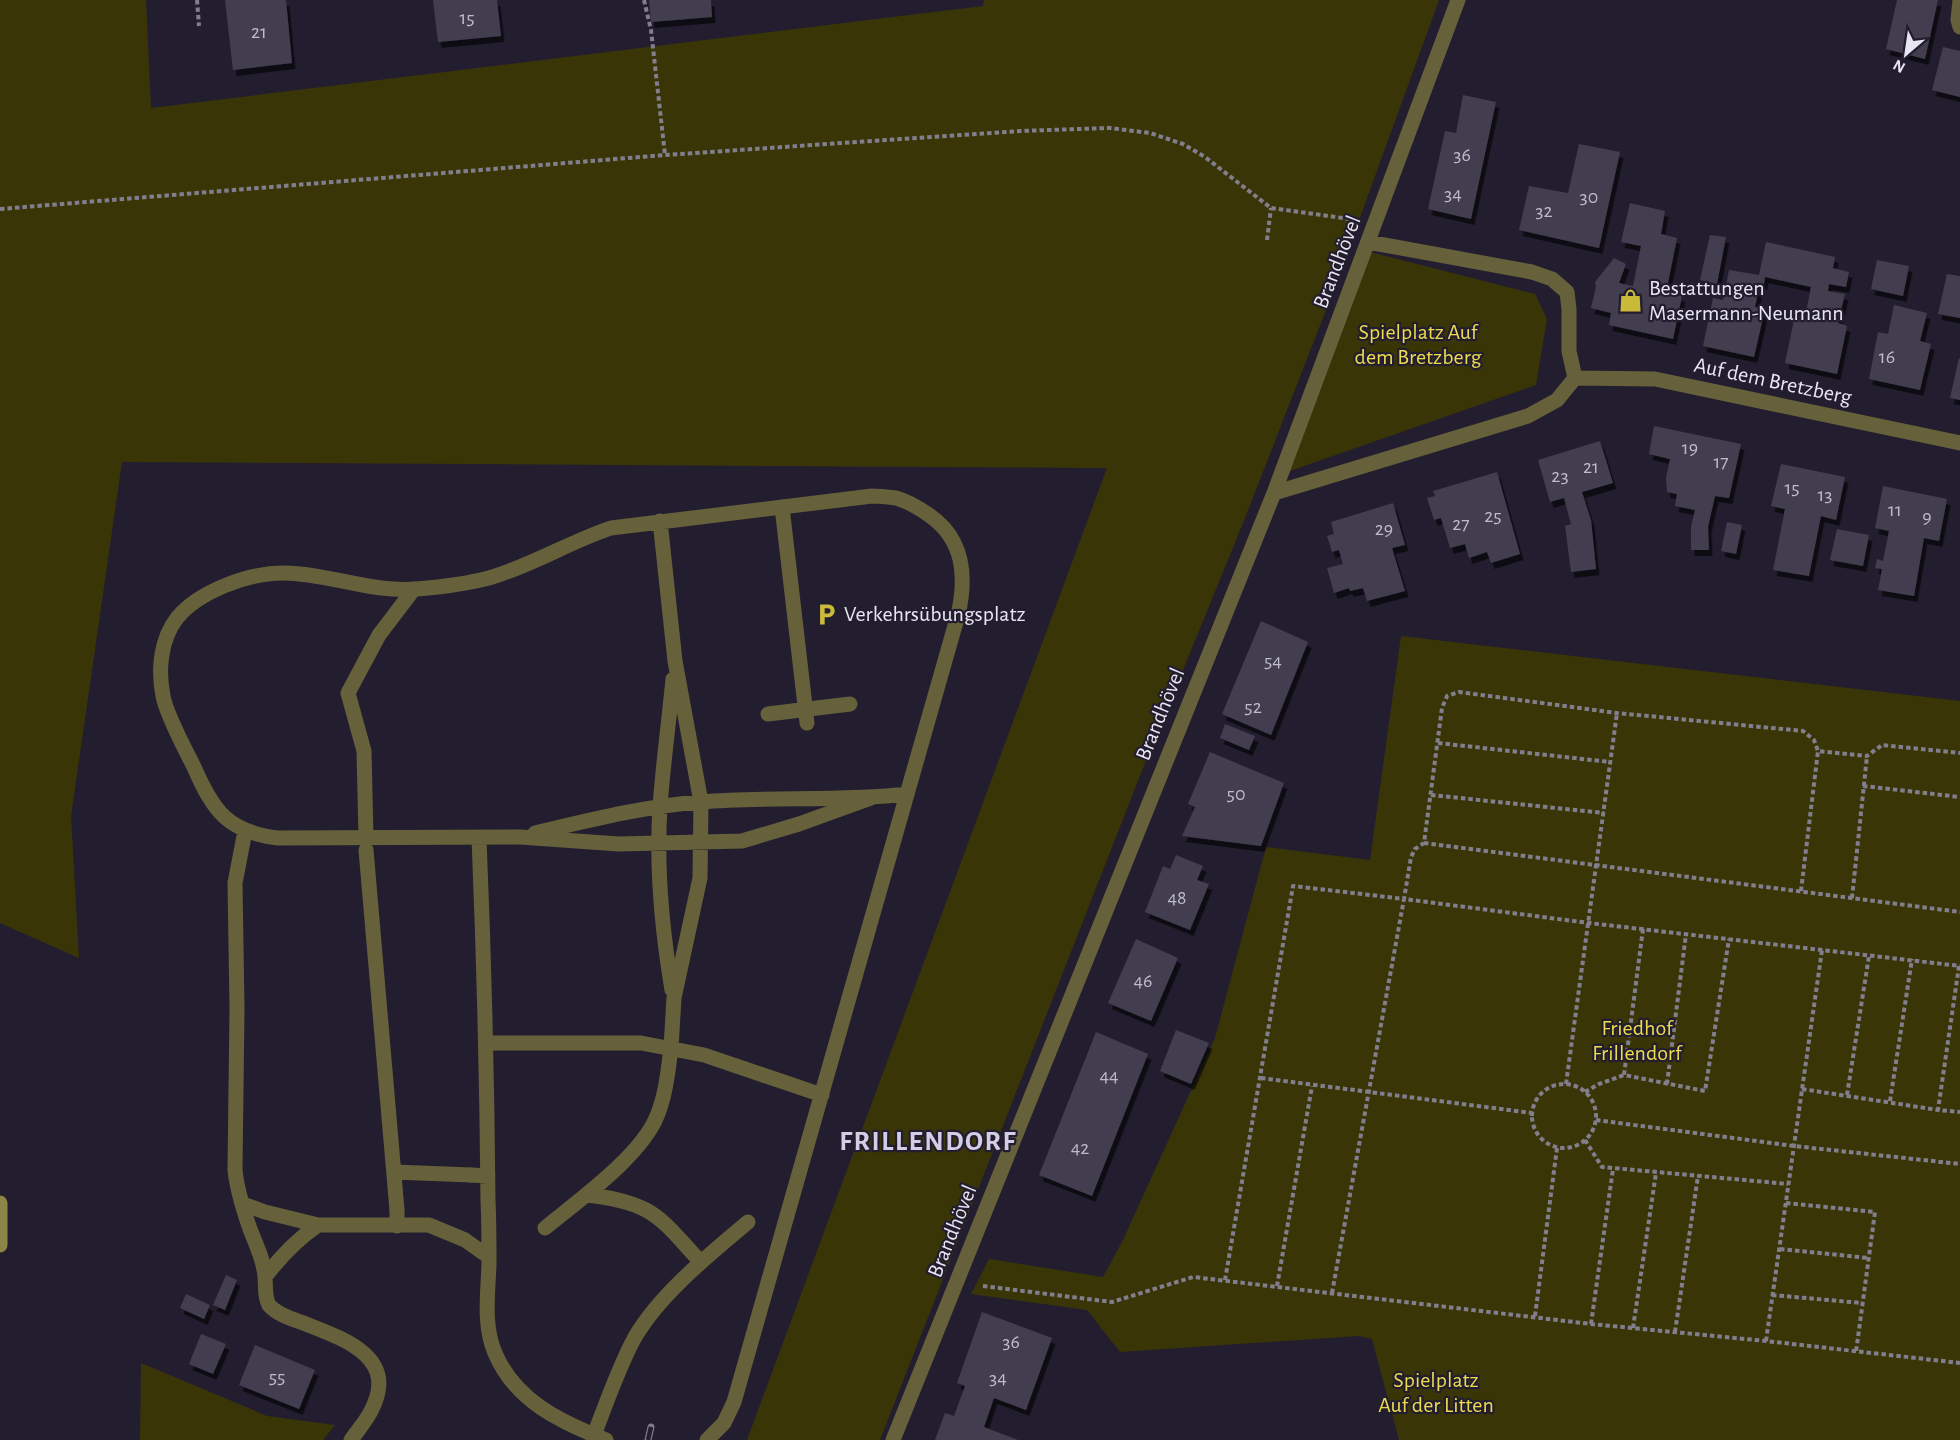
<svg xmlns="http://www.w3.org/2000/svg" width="1960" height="1440" font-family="'Alegreya Sans',sans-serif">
  <defs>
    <filter id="shadow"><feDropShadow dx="3.5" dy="6" stdDeviation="0" flood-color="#0009"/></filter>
  </defs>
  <rect width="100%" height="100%" fill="#231e2f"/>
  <!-- green -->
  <path fill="#3a3507" d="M0,0H146L151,108L983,6L984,0H1439L1330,300L1243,523L1141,773L880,1440H747L1107,468L122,462L71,816L79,958L0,923Z
    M1370,252L1535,294L1547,319L1536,385L1287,472Z
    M1401,636L1960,701V1440H1399L1372,1339L1359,1336L1120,1352L1087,1310L971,1294L989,1259L1103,1277L1123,1240L1215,1038L1266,847L1370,860Z
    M141,1363L267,1416L335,1425L323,1440H140Z"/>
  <!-- building -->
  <path fill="#423d50" filter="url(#shadow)" d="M225,0H286L292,63L233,70Z
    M433,0H497L501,36L438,42Z
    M649,0H711L712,17L651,22Z
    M1897,0H1938L1925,59L1886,49Z
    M1943,47L1960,51V97L1932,90Z
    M1463,95L1496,102L1471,219L1428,209L1445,131L1456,133Z
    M1579,144L1620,152L1599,248L1519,230L1529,186L1568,193Z
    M1630,203L1665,211L1661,234L1677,238L1666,293L1682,296L1673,339L1609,325L1611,313L1591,308L1596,287L1595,282L1614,258L1626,264L1619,283L1633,286L1641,246L1621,242Z
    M1710,235L1726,237L1717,284L1700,280Z
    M1766,242L1835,257L1833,268L1849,272L1846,287L1829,284L1828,291L1845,294L1838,323L1847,326L1837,374L1785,363L1795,315L1805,317L1811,287L1765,277L1764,284L1760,283L1755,307L1765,309L1754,357L1703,346L1713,298L1723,300L1729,270L1759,275Z
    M1877,260L1909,266L1903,296L1871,289Z
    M1947,274L1960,276V318L1938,314Z
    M1894,305L1927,313L1920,341L1931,344L1920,390L1869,379L1878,332L1888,334Z
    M1959,358L1960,359V400L1950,398Z
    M1654,426L1741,444L1729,498L1715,496L1708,527L1709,550H1691V527L1695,510L1675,506L1677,494L1667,492L1666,478L1670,459L1649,454Z
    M1600,441L1613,483L1582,492L1591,520L1596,569L1571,572L1565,526L1571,524L1564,498L1550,502L1538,460Z
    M1781,464L1845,477L1836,520L1821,516L1809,576L1773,570L1785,509L1771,506Z
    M1497,472L1520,554L1491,563L1487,552L1469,558L1465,544L1450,548L1441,518L1434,520L1427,498L1435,496L1433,491Z
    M1883,486L1947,499L1939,541L1924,538L1914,596L1878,590L1882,569L1875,568L1877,559L1883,561L1889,531L1875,528Z
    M1393,503L1405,545L1392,548L1405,591L1367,601L1363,588L1350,591L1349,588L1334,593L1327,568L1343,564L1339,550L1332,552L1327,536L1334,534L1331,522Z
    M1727,522L1742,525L1736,554L1721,551Z
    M1837,529L1869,535L1863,566L1830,560Z
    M1261,621L1308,642L1271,735L1222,714Z
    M1225,724L1255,736L1249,750L1220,738Z
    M1210,752L1284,783L1261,846L1182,836L1195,807L1188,804Z
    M1176,855L1203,866L1197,880L1209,884L1190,930L1145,912L1163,866L1170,869Z
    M1136,939L1178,958L1151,1021L1108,1003Z
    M1176,1030L1209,1043L1191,1084L1160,1071Z
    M1096,1032L1148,1054L1092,1196L1039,1175Z
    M226,1275L237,1280L225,1310L213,1305Z
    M186,1294L210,1305L204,1319L180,1308Z
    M982,1312L1052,1338L1026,1410L994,1398L984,1427L1018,1440H935L945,1413L954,1416L965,1386L957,1383Z
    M201,1334L226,1344L213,1374L189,1364Z
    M255,1345L315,1370L299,1409L239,1385Z"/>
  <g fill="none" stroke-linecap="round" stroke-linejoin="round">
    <!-- path -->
    <path stroke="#827e8d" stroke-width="4" stroke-dasharray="4.5 3" stroke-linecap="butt" d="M197,0L199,26
      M644,0L651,30L665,155
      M0,209L665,155L1020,131L1110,128L1150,133L1183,144L1205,157L1271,208L1350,219
      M1267,240L1271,208
      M1438,743L1610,762
      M1863,786L1960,797
      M1431,795L1604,813
      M1424,843L1960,912
      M1801,891L1818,751
      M1852,898L1867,756
      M1643,929L1624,1075L1705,1091L1729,939
      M1959,966L1938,1110L1960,1112
      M1261,1078L1532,1113
      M1532 1116a32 32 0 1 1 64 0a32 32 0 1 1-64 0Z
      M1566,1084L1617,713
      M1667,1084L1686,934
      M1802,1089L1938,1110
      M1585,1092L1599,1084L1624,1075
      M1847,1095L1869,956
      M1890,1101L1912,959
      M1596,1120L1794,1146L1960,1164
      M1585,1140L1602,1167L1788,1184
      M1786,1203L1875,1212L1856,1352
      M1780,1249L1868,1258
      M1225,1280L1293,886L1404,899L1411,857L1415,849L1424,843L1442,708L1447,696L1459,692L1617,713L1803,731L1814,740L1818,751L1867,756L1882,745L1960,753
      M983,1286L1112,1302L1193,1277L1591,1324L1766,1341L1960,1363
      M1277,1286L1312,1086
      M1332,1293L1404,899L1589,923L1960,966
      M1772,1295L1862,1303
      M1535,1316L1557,1148
      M1591,1324L1613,1169
      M1633,1328L1656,1173
      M1675,1332L1698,1176
      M1766,1341L1822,950"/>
    <!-- lane -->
    <path stroke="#66613a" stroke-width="15" d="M782,507L807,723
      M768,714L850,704
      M366,837L364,751L348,693L379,635L414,589
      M366,850L397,1210
      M394,1172L471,1175
      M586,1195C606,1197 627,1200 646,1210C667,1221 684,1245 701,1262
      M545,1228C579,1200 641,1156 657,1116C666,1094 668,1071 671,1048
      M306,1324C344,1339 398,1357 372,1409C367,1420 358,1430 351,1440
      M594,1435C606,1404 619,1366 635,1337C661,1293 709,1255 748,1222"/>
    <!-- street -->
    <path stroke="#66613a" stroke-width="15" d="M1960,0L1958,20L1960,27
      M1368,242L1532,272L1552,279L1567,292L1569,309V351L1575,378
      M1274,493L1528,416L1557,400L1575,378L1655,379L1960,443
      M660,521L675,661L701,802L700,878L674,998L671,1048
      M245,831L235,883L237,1009L235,1170C237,1190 243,1209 250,1229C256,1245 264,1260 265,1277C266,1286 264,1296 269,1305C277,1315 295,1320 306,1324
      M535,833C590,820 645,806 701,802C770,796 839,802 907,794
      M479,838C484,959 487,1080 488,1201C489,1222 489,1243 489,1264C488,1294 483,1325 495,1353C515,1401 561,1422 606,1440
      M672,990C662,930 656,867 660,807C663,764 669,721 673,679
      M487,1043H641L704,1055L822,1095
      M471,1175L488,1176
      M243,1204L265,1212L318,1225H429L465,1240L489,1257
      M397,1210V1226
      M265,1277C281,1256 296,1240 318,1225
      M707,1440L724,1423L734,1402L958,615C967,576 964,539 929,515C919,508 907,501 896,498C888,497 880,496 872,496L611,528C569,542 531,566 489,578C466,584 441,587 417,589C370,593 328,573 283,573C249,573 199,591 177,618C160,640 158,671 163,696C166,714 185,749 194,767C213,811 228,832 278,838L520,837L619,844L742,841L799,824L871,798
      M893,1440L1274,493L1458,0"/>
    <!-- secondary -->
    <path stroke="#8d8545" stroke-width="15" d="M0,1203V1245"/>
    <defs>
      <path id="rail" d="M648,1440L651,1427"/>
    </defs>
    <!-- rail casing -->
    <use href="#rail" stroke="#7e7a89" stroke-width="7"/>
    <!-- rail -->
    <use href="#rail" stroke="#231e2f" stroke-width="4.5" stroke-dasharray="14" stroke-linecap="butt"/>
  </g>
  <!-- icons -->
  <defs>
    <symbol id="shop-bare" viewBox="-9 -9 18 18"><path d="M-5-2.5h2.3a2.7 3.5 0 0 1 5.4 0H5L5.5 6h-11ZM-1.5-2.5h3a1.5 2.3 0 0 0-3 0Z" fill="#caba3a" stroke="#231e2f" stroke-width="2.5" paint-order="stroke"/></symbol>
    <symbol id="parking-bare" viewBox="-9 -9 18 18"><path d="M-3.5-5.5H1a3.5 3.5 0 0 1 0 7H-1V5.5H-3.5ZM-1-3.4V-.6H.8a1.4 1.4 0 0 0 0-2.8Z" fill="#caba3a" stroke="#231e2f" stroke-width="2.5" paint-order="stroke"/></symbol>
  </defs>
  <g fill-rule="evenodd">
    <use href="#shop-bare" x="1614" y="284" width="33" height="33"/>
    <use href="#parking-bare" x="810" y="598" width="33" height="33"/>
  </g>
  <g text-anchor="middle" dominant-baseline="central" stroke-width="4.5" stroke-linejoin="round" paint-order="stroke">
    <!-- number labels -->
    <g font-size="20" fill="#bfbcca">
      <text x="467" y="18">15</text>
      <text x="259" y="32">21</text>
      <text x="1462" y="155">36</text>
      <text x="1453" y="194">34</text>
      <text x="1589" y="197">30</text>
      <text x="1544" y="211">32</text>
      <text x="1887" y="357">16</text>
      <text x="1690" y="448">19</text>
      <text x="1721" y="462">17</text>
      <text x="1591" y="467">21</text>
      <text x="1560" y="476">23</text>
      <text x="1792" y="488">15</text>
      <text x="1825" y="495">13</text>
      <text x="1895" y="510">11</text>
      <text x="1493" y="516">25</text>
      <text x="1927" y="517">9</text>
      <text x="1461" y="524">27</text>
      <text x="1384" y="529">29</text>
      <text x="1273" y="661">54</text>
      <text x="1253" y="707">52</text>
      <text x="1236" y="794">50</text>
      <text x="1177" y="898">48</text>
      <text x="1143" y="981">46</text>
      <text x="1109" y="1076">44</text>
      <text x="1080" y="1148">42</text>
      <text x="1011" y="1342">36</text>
      <text x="277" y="1377">55</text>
      <text x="998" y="1378">34</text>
    </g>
    <!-- street labels -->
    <g font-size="22" fill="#e9e6f3" stroke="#231e2f">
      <text transform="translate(1337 262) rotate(-69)">Brandhövel</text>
      <text transform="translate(1773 381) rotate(12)">Auf dem Bretzberg</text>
      <text transform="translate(1160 714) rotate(-68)">Brandhövel</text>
      <text transform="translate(952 1231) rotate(-68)">Brandhövel</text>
    </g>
    <!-- poi labels -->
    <g font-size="22" fill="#e9e6f3" stroke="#231e2f" text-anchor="start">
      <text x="1649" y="288">Bestattungen<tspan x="1649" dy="25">Masermann-Neumann</tspan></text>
      <text x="844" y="614">Verkehrsübungsplatz</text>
    </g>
    <!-- park labels -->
    <g font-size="22" fill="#ecdb4e" stroke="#231e2f">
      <text x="1418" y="332">Spielplatz Auf<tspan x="1418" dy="25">dem Bretzberg</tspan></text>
      <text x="1637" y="1028">Friedhof<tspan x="1637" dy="25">Frillendorf</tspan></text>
      <text x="1436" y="1380">Spielplatz<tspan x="1436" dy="25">Auf der Litten</tspan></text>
    </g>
    <!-- district labels -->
    <g font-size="28" font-weight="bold" letter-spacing="1.5" fill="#d3cde5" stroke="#231e2f">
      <text x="928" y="1142">FRILLENDORF</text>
    </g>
  </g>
  <!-- north arrow -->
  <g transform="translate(1906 54) rotate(209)" stroke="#231e2f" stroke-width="4.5" paint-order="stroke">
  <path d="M0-4.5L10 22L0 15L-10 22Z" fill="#e9e6f3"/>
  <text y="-9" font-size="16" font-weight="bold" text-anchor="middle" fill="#e9e6f3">N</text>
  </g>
</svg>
